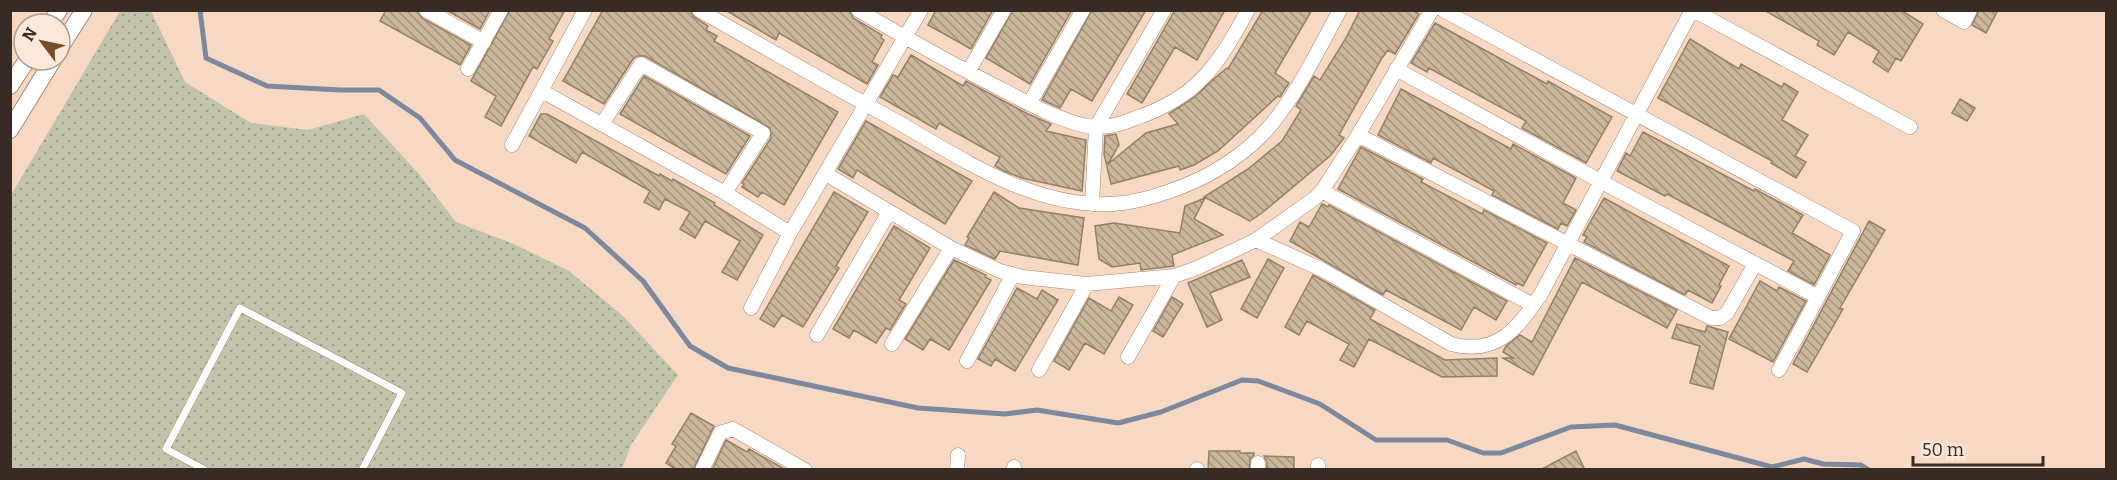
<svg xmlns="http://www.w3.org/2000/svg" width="2117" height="480" font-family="Bitter,serif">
  <defs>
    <pattern id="grass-dots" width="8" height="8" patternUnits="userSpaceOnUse" patternTransform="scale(1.5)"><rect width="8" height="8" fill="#c1c4aa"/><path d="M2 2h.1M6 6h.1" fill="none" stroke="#9e9f8a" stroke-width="1.8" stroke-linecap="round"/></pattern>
    <pattern id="building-back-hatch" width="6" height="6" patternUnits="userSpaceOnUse" patternTransform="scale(1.5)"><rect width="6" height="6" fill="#cab69a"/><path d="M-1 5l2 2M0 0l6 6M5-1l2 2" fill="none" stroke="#a5947d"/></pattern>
  </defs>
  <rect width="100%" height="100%" fill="#f7d8c3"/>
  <!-- grass -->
  <path fill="url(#grass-dots)" d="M120,11H151L185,82L251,123L308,130L364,114L419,174L456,222L514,244L569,271L623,316L678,375L631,445L622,469L11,470V195Z"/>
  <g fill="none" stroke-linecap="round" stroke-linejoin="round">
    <!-- stream -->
    <path stroke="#7c889e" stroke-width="5" d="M200,10L206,58L267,86L340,90H379L420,118L455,160L585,228L643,281L690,346L728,368L918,408L1005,414L1037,410L1118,423L1161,412L1242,380L1258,381L1320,404L1376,440H1447L1483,453H1501L1571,427L1615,425L1772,467L1804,459L1823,464L1861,465L1869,470"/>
  </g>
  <!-- building -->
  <path fill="url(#building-back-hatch)" stroke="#938065" stroke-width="1.5" d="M386,10H417L422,18L471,45L460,65L380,21Z
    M446,10H490L480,29Z
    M510,10H565L549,39L553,41L537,69L533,67L501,126L485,117L496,96L471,81Z
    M603,10H690L694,17L708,26L706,30L717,36L714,41L838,112L784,205L762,192L758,197L742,187L744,184L742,183L771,138L770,128L645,56H637L633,59L604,104L563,81Z
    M725,10H849L853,18L882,35L881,38L884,40L872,62L878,65L867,84L779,33L776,40Z
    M936,10H993L971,49L928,25Z
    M1013,10H1072L1030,84L986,58Z
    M1092,10H1146L1092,101L1071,89L1060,108L1042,100Z
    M1175,10H1225L1197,60L1175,47L1142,103L1127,94Z
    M1263,10H1312L1275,73L1289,83L1280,97L1278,96L1218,151L1194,165L1180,170L1179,166L1111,184L1104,154L1105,136L1116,134L1119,145L1108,164L1146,133L1178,124L1169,114L1196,96L1216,77L1227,68L1228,69Z
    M1360,10H1412L1419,14L1395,54L1388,50L1382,58L1339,135L1344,138L1330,156L1262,213L1250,221L1204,197L1248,169L1282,141L1301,110L1296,106L1314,76L1320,80L1346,38Z
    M1764,10H1901L1923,24L1901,61L1896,58L1888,72L1873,62L1879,51L1848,32L1834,55L1817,45L1819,41Z
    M1979,10H1998L1986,33L1972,25Z
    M1435,23L1547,84L1548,81L1612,117L1586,163L1522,128L1526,121L1429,68L1427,72L1411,63Z
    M1690,39L1739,69L1741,64L1782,87L1784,83L1798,92L1782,120L1808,135L1795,156L1806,162L1796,178L1771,163L1772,161L1658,98Z
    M911,55L963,86L966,81L1028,114L1051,124L1046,131L1086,140L1082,191L1022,178L1004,171L995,166L1000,157L987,150L939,123L936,129L880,97L893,75L898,77Z
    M644,76L750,136L726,174L620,114Z
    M1401,89L1511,149L1513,144L1576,178L1563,203L1576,210L1567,226L1561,223L1558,229L1492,195L1494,191L1461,173L1433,158L1431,163L1378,135Z
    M1960,99L1975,108L1967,121L1952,113Z
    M541,114H547L659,176L660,174L672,181L673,179L715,203L714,205L763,235L737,280L722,272L740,241L705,221L695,238L680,229L690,212L665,199L659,210L644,202L650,191L612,169L582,152L576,163L529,136Z
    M866,121L972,181L945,224L857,170L853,178L838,169Z
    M1643,132L1754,191L1755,189L1803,215L1792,233L1830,255L1814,285L1788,271L1794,261L1667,194L1665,196L1617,171L1626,153L1630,156Z
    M1361,147L1423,179L1421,182L1482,214L1484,210L1547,243L1523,286L1517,283L1516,285L1338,189Z
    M834,192L868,212L836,266L839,268L803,327L782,315L774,327L760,319Z
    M994,192L1019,208L1084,218L1078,265L1000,251L995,259L965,245L969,238L967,237Z
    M1205,198L1194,219L1223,235L1172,255L1174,266L1141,270L1140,263L1112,267L1099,259L1095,226L1114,223L1180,233L1185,206Z
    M1604,198L1729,266L1719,285L1721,286L1712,303L1688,290L1685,295L1584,242L1587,237L1583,235Z
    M1322,204L1328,207L1329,205L1507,301L1496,320L1474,307L1461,330L1386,290L1383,295L1290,241L1300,222L1309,227Z
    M1869,221L1885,230L1840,308L1843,309L1807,372L1793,364Z
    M894,226L930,248L899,300L906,304L890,330L886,328L876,343L854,330L849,338L833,329Z
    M1575,258L1677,310L1667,328L1582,282L1533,375L1503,358H1513L1503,352L1506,346L1520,335L1532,342Z
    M1268,259L1284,268L1257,318L1241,309Z
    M954,260L986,275L985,277L991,280L949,350L930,339L923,350L905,339Z
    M1242,260L1250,277L1210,293L1222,320L1207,327L1188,283Z
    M1313,275L1375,310L1370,319L1445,360L1497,358V376L1442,377L1369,339L1354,367L1340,360L1349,344L1307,321L1299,335L1285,327Z
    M1760,281L1777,291L1779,287L1806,301L1773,362L1729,339Z
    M1017,288L1037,299L1042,290L1058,300L1015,371L995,359L991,366L978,359Z
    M1119,297L1133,305L1104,354L1085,343L1069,370L1054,361L1089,298L1111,311Z
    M1172,297L1183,304L1163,337L1153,331Z
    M1677,324L1705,332L1707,326L1728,332L1713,389L1690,383L1700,346L1672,338Z
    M691,413L714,426L693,470H677L666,463L676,446L672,444Z
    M726,440L747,452L749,449L786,470H712Z
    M1209,451H1240V453H1254V455L1250,459L1249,470H1208Z
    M1576,451L1585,470H1540Z
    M1264,456L1294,457V470H1267V462Z"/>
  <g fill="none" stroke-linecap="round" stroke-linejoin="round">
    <defs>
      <path id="service" d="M205,470L166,449L240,308L402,393L362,470"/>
      <path id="minor" d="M426,10L484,42
        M699,10C762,46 825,82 889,117C960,157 1037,213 1123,203C1138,201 1153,197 1167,192C1201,181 1234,162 1260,137C1292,105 1318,50 1340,10
        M858,10C906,38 954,65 1003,90C1027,103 1070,126 1096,127C1110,128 1124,123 1136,118C1198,97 1218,65 1248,10
        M1693,10L1910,127
        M1943,10L1964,22L1970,10
        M468,69L501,10
        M1396,69L1600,181L1818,297L1853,231L1443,10
        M968,72L1004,10
        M542,91L725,193L790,233
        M1029,104L1083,10
        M602,124L641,64L763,133L725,193
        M1358,135L1711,318H1720L1727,313L1755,264
        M512,145L585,10
        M826,174L951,248L1000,271L1023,277L1087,284L1174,276L1197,268L1256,240L1315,198L1322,191L1358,135L1432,10
        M1322,191L1533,305
        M1092,204L1096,127L1164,10
        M1256,240L1321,269L1451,344C1497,356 1517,329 1541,294L1692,10
        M751,308L790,233L921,10
        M817,335L889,212
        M892,344L951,248
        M1128,357L1174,276
        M967,361L1012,276
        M1039,370L1087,284
        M1779,370L1818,297
        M1197,469V470
        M702,470L720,433L733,429L805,470
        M957,470L958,455
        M1014,470V467
        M1258,470V463
        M1318,470V465"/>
      <path id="tertiary" d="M50,24L59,10
        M60,48L84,10
        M10,86L27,60
        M10,130L53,60"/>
    </defs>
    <!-- service casing -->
    <use href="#service" stroke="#a58875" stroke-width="8"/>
    <!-- minor casing -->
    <use href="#minor" stroke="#a58875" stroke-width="15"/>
    <!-- tertiary casing -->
    <use href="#tertiary" stroke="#a58875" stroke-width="18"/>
    <!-- service -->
    <use href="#service" stroke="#fff" stroke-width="7"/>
    <!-- minor -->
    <use href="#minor" stroke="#fff" stroke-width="14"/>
    <!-- tertiary -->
    <use href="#tertiary" stroke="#fff" stroke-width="16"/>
  </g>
  <!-- border -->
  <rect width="2117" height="480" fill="none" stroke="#372b23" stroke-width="24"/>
  <!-- north arrow -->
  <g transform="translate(42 42) rotate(302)"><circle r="28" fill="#fbe8db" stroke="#ad9c91" stroke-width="1.5"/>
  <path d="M0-4.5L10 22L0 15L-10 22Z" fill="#74502a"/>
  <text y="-9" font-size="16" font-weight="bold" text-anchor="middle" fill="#372b23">N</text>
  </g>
  <!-- scale -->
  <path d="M1913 456v9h130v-9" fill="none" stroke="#372b23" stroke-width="3"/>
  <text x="1922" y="456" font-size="18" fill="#372b23" stroke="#fbe8db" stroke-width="4.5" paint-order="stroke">50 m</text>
</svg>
